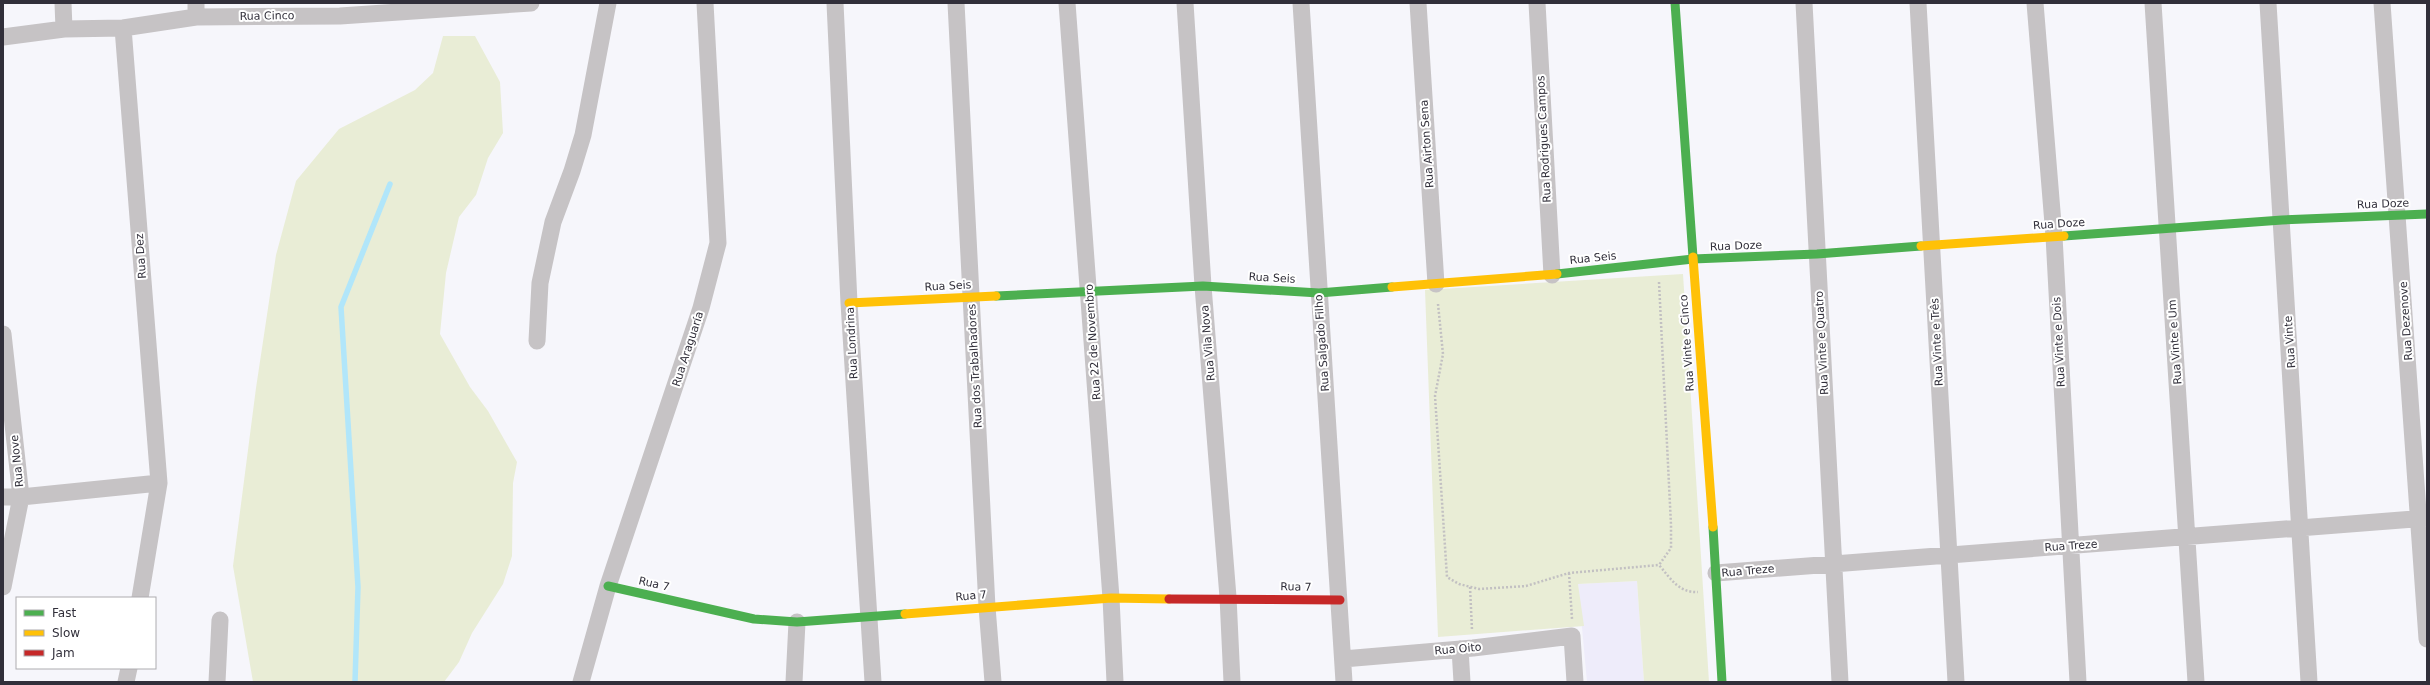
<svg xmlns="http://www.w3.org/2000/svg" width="2430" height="685" font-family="'DejaVu Sans',sans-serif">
  <rect width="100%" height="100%" fill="#f6f6fb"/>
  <!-- built -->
  <path fill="#eeecfa" d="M1637,581L1644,682H1587L1578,584Z"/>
  <!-- green -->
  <path fill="#e9edd6" d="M443,36H475L500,82L503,133L488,158L476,195L459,217L446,273L440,334L470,387L488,411L517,462L513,483L512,556L503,584L472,633L459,662L444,682H253L233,566L256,388L276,255L296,181L339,129L415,90L433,73Z
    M1683,274L1709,682H1644L1637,581L1578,584L1584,626L1438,637L1425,290Z"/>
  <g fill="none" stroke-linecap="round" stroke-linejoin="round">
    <!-- stream -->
    <path stroke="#b1e6fa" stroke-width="5.5" d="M355,682L358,587L341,307L390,184"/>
    <!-- path -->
    <path stroke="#c2c0c2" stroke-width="2.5" stroke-dasharray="2 2" stroke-linecap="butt" d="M1659,282L1671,525V548L1659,565C1671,579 1679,593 1698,592
      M1438,304L1443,354L1435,396L1447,577L1459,584L1479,589L1526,586L1569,573L1659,565
      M1569,573L1572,619
      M1470,587L1472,630"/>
    <!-- street -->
    <path stroke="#c6c3c5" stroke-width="17" d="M63,3L64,29
      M196,3V17
      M835,3L849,303L873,682
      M956,3L987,607L993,682
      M1067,3L1111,598L1115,682
      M1185,3L1203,286L1228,597L1232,682
      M1301,3L1344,682
      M1418,3L1436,284
      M1537,3L1552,275
      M1804,3L1840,682
      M1918,3L1956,682
      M2035,3L2054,236L2078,682
      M2153,3L2196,682
      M2268,3L2309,682
      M2382,3L2427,639
      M3,37L64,29L123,28L196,17L340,16L531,3
      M3,334L21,497L3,587
      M537,341L540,283L553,222L572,171L583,135L608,3
      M3,497H21L159,483L123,28
      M1716,573L2427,518
      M140,598L159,483
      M1460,649L1462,682
      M1343,659L1473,648L1572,636L1575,682
      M126,682L129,668
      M217,682L220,620
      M581,682L608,586L701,308L718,243L705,3
      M794,682L797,622"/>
    <!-- fast -->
    <path stroke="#4caf50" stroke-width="9" d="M1675,3L1693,257
      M2064,236L2282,220L2427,214
      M1557,274L1693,259L1817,254L1921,246
      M996,296L1203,286L1319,293L1392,287
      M1713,527L1722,682
      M608,586L754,619L797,622L905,614"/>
    <!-- slow -->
    <path stroke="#ffc107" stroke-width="9" d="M1921,246L2064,236
      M1693,257L1713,527
      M1392,287L1557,274
      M849,303L996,296
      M905,614L1111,598L1169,599"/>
    <!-- jam -->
    <path stroke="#c62828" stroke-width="9" d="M1169,599L1340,600"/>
  </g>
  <g text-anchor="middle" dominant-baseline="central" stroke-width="4" stroke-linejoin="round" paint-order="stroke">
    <!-- street labels -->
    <g font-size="11" fill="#312f3a" stroke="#fff">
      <text transform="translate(267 16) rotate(-1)">Rua Cinco</text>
      <text transform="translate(1544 139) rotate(-93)">Rua Rodrigues Campos</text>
      <text transform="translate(1427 144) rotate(-94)">Rua Airton Sena</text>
      <text transform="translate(2383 204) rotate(-2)">Rua Doze</text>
      <text transform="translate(2059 224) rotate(-4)">Rua Doze</text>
      <text transform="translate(1736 246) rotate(-2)">Rua Doze</text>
      <text transform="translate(141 256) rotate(-94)">Rua Dez</text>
      <text transform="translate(1593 258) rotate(-6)">Rua Seis</text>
      <text transform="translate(1272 278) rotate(3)">Rua Seis</text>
      <text transform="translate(948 286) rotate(-3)">Rua Seis</text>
      <text transform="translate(2406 321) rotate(-94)">Rua Dezenove</text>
      <text transform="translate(1093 342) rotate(-94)">Rua 22 de Novembro</text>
      <text transform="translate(1937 342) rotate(-93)">Rua Vinte e Três</text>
      <text transform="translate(2059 342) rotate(-93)">Rua Vinte e Dois</text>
      <text transform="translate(2175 342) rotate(-94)">Rua Vinte e Um</text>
      <text transform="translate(2290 342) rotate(-94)">Rua Vinte</text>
      <text transform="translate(852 343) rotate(-93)">Rua Londrina</text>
      <text transform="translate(1208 343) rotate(-95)">Rua Vila Nova</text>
      <text transform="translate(1322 343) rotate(-94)">Rua Salgado Filho</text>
      <text transform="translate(1687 343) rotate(-94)">Rua Vinte e Cinco</text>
      <text transform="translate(1822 343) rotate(-93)">Rua Vinte e Quatro</text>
      <text transform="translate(688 349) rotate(-72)">Rua Araguaría</text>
      <text transform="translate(975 366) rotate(-93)">Rua dos Trabalhadores</text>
      <text transform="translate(17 461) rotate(-96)">Rua Nove</text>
      <text transform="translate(2071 546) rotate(-4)">Rua Treze</text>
      <text transform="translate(1748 571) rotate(-5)">Rua Treze</text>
      <text transform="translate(654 584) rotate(13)">Rua 7</text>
      <text transform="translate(1296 587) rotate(1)">Rua 7</text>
      <text transform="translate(971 596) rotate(-5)">Rua 7</text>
      <text transform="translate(1458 649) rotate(-5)">Rua Oito</text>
    </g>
  </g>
  <!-- border -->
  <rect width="2430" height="685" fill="none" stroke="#312f3a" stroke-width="8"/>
  <!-- legend -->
  <rect x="16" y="597" width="140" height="72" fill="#ffffff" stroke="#adacb0"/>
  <rect x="24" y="610" width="20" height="6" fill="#4caf50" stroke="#adacb0"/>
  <text x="52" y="617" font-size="12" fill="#312f3a">Fast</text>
  <rect x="24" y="630" width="20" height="6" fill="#ffc107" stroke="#adacb0"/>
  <text x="52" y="637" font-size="12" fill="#312f3a">Slow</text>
  <rect x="24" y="650" width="20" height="6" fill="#c62828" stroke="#adacb0"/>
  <text x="52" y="657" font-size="12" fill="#312f3a">Jam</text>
</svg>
